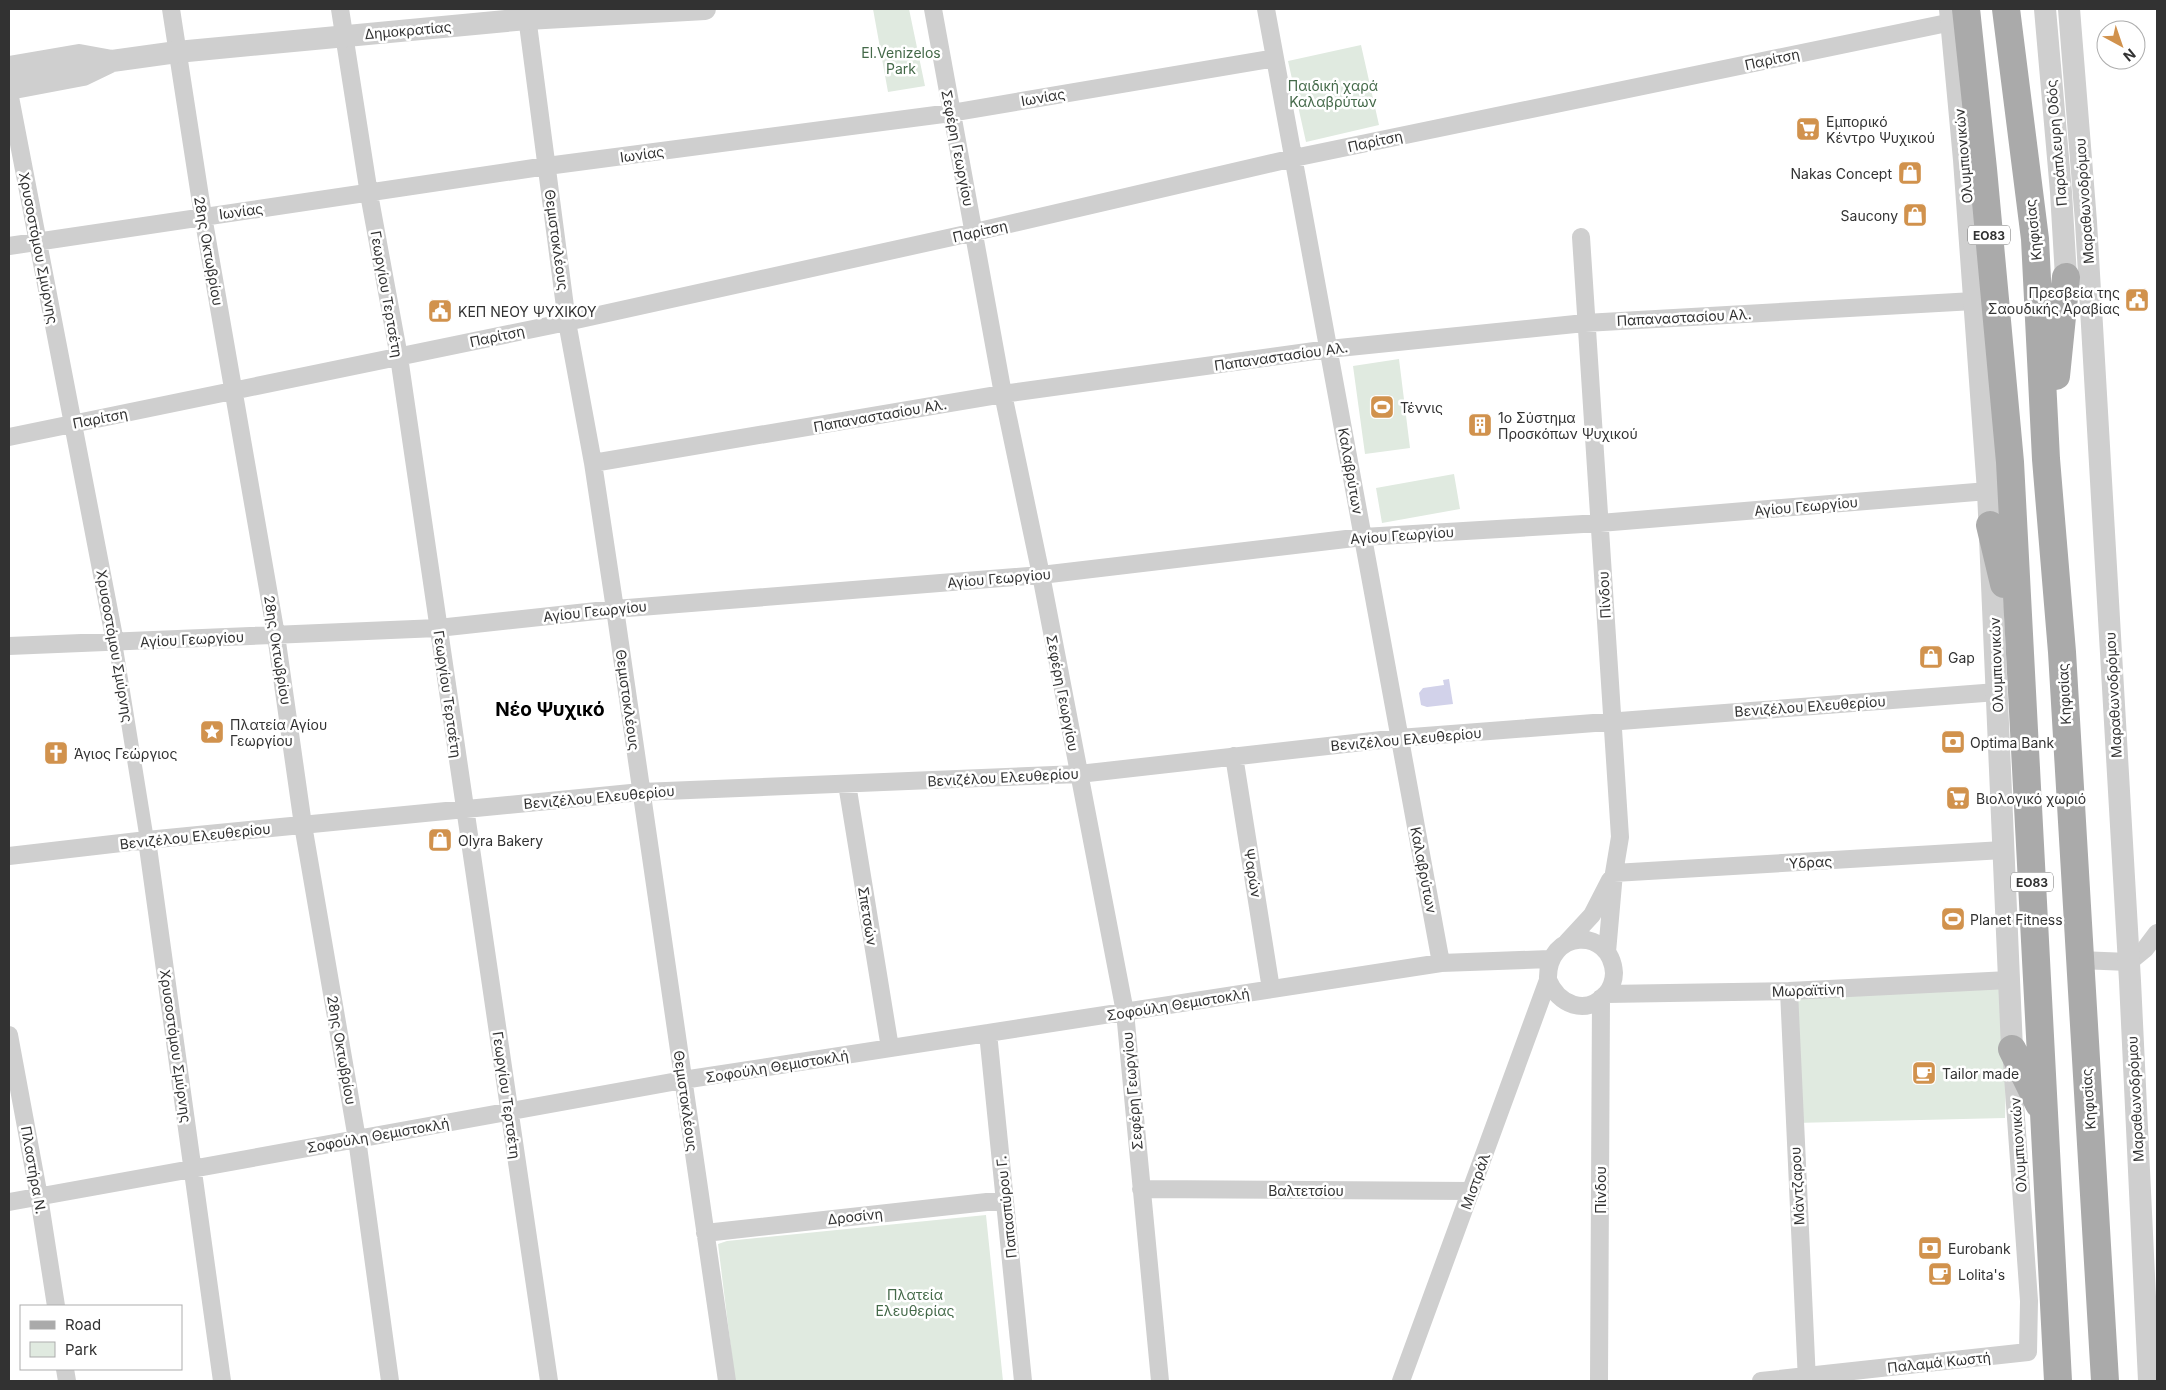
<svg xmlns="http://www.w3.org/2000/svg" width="2166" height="1390" font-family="Inter,sans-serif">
  <rect width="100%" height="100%" fill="#fff"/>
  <!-- green -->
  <path fill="#e0eae0" d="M873,9H909L925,86L888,92Z
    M1361,45L1379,125L1306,142L1288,61Z
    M1399,359L1410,448L1365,454L1353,366Z
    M1454,474L1460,509L1382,523L1376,488Z
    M2009,980L2005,1118L1794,1123L1789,991Z
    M986,1215L1003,1381H735L718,1244L727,1241Z"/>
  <!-- water -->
  <path fill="#d2d2ea" d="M1449,679L1453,704L1427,707L1421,705L1419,693L1423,688L1444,685L1443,680Z"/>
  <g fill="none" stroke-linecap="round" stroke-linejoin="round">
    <!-- pedestrian -->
    <path stroke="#cfcfcf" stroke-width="14" d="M115,642L147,840"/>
    <!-- minor -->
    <path stroke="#cfcfcf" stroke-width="18" d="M171,9L203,216L276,635L303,825L357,1139L390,1381
      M340,9L369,194L399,357L549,1381
      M526,9L567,322L593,463L615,609L727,1381
      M933,9L1003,394L1041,575L1125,1012L1160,1381
      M1266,9L1441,963
      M9,92L115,642
      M1581,237L1620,837L1614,873L1607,952
      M9,246L547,166L951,113L1275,58
      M9,437L567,322L975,232L1294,158L1952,22
      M593,463L1003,394L1329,349L1585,323L1974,301
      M9,646L438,628L615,609L1041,575L1363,537L1600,523L1988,491
      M1234,756L1271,989
      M847,784L890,1048
      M147,840L222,1381
      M9,856L147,840L641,792L1079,774L1399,738L1997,692
      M1614,873L2003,850
      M1567,942L1592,915L1610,880
      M2079,960L2129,962L2145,949L2157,933
      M1789,991L1807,1381
      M1606,994L1789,991L2009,980
      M988,1033L1023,1381
      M9,1035L39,1197L56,1306
      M1141,1189L1471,1191
      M9,1202L683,1080L1441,963L1550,959
      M705,1233L1005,1200
      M65,1369L67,1381
      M1401,1381L1548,980C1546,929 1611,926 1614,973C1614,980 1611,989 1606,994C1586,1017 1558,1004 1548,980
      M1599,1381L1601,998
      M1761,1381L2028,1352L2029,1301L2012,1062"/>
    <!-- tertiary -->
    <path stroke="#cfcfcf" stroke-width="22" d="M1950,9L1964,160L1988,491L2012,1049
      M2045,9L2061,192L2066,277
      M2069,9L2086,222L2130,981L2149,1381
      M9,67L79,55L112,61
      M9,89L83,75L112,61L177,52L527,19L705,9"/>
    <!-- primary -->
    <path stroke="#aaa" stroke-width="28" d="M1966,9L1983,169L2010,462L2058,1381
      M2006,9L2035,239L2046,459L2062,652L2105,1381
      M2056,376L2066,277
      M1990,525L2004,584
      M2012,1049L2039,1104"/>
  </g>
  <!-- icons -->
  <defs>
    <symbol id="supermarket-square" viewBox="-11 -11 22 22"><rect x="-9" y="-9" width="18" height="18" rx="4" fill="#d1924d" stroke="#fff"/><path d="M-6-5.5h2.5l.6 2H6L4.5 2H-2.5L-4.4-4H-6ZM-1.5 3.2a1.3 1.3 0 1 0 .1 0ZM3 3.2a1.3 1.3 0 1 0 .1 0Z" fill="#fff"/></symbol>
    <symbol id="shop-square" viewBox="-11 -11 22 22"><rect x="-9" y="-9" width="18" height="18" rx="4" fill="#d1924d" stroke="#fff"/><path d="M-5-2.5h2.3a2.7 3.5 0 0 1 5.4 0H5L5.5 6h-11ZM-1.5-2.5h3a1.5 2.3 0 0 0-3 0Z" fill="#fff"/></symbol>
    <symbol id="civic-square" viewBox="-11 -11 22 22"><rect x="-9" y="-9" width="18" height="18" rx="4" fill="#d1924d" stroke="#fff"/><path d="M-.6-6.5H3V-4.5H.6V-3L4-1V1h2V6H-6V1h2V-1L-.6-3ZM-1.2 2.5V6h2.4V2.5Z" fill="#fff"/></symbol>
    <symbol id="stadium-square" viewBox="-11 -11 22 22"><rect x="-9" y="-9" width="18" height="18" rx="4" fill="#d1924d" stroke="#fff"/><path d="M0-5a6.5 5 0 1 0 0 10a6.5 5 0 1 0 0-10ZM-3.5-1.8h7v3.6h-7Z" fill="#fff"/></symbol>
    <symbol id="building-square" viewBox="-11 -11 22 22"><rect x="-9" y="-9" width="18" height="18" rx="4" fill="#d1924d" stroke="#fff"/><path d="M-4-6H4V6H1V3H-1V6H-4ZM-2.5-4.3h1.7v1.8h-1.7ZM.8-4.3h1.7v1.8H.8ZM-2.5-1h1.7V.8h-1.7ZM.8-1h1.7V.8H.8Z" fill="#fff"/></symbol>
    <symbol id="sight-square" viewBox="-11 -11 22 22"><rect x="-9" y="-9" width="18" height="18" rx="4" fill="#d1924d" stroke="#fff"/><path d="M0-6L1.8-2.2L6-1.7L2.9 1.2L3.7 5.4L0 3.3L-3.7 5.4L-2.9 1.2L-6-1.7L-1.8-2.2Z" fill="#fff"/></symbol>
    <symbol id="bank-square" viewBox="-11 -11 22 22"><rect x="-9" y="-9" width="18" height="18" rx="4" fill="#d1924d" stroke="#fff"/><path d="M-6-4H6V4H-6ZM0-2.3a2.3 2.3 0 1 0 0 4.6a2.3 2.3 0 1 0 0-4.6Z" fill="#fff"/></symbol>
    <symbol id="church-square" viewBox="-11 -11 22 22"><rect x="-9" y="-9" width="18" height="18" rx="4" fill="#d1924d" stroke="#fff"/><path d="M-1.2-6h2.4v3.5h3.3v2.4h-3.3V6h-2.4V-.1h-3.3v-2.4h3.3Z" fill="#fff"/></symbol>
    <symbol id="cafe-square" viewBox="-11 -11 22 22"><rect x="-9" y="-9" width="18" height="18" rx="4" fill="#d1924d" stroke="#fff"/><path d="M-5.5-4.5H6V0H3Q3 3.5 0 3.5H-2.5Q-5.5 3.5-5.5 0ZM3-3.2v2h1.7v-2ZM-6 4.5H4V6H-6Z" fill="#fff"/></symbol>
  </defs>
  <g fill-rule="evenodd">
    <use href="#supermarket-square" x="1794" y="115" width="28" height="28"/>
    <use href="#shop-square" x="1896" y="159" width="28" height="28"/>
    <use href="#shop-square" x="1901" y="201" width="28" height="28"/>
    <use href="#civic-square" x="2123" y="286" width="28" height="28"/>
    <use href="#civic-square" x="426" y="297" width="28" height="28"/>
    <use href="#stadium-square" x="1368" y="393" width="28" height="28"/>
    <use href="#building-square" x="1466" y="411" width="28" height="28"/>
    <use href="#shop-square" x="1917" y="643" width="28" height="28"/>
    <use href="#sight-square" x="198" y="718" width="28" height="28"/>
    <use href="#bank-square" x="1939" y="728" width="28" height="28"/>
    <use href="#church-square" x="42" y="739" width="28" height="28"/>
    <use href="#supermarket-square" x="1944" y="784" width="28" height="28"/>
    <use href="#shop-square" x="426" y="826" width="28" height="28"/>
    <use href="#stadium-square" x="1939" y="905" width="28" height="28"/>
    <use href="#cafe-square" x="1910" y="1059" width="28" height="28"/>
    <use href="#bank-square" x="1916" y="1234" width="28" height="28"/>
    <use href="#cafe-square" x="1926" y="1260" width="28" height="28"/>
  </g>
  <g text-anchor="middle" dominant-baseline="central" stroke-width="5" stroke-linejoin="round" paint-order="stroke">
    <!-- shield labels -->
    <g fill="#fff" stroke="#707070" stroke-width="1">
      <rect x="1968" y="225.5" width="42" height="19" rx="4"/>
      <rect x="2011" y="872.5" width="42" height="19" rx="4"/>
    </g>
    <g font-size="12" font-weight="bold" fill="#323232">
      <text x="1989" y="235">ΕΟ83</text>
      <text x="2032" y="882">ΕΟ83</text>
    </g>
    <!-- street labels -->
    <g font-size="14" fill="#323232" stroke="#fff">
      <text transform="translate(408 30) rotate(-5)">Δημοκρατίας</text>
      <text transform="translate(1772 59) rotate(-12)">Παρίτση</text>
      <text transform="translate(1043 97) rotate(-10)">Ιωνίας</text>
      <text transform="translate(1375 141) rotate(-12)">Παρίτση</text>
      <text transform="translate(2056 143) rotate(-95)">Παράπλευρη Οδός</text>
      <text transform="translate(958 148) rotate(79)">Σεφέρη Γεωργίου</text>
      <text transform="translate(642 154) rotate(-8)">Ιωνίας</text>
      <text transform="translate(1963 156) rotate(-95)">Ολυμπιονικών</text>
      <text transform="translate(2084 201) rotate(-94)">Μαραθωνοδρόμου</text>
      <text transform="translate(241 211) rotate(-8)">Ιωνίας</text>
      <text transform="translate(2033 230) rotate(-96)">Κηφισίας</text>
      <text transform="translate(980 231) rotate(-13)">Παρίτση</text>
      <text transform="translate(557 240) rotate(82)">Θεμιστοκλέους</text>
      <text transform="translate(39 248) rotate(79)">Χρυσοστόμου Σμύρνης</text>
      <text transform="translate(209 251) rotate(80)">28ης Οκτωβρίου</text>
      <text transform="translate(387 294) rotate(80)">Γεωργίου Τερτσέτη</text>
      <text transform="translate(1684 317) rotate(-3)">Παπαναστασίου Αλ.</text>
      <text transform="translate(497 336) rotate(-12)">Παρίτση</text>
      <text transform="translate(1281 356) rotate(-8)">Παπαναστασίου Αλ.</text>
      <text transform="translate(880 415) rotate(-10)">Παπαναστασίου Αλ.</text>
      <text transform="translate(100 418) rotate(-11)">Παρίτση</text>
      <text transform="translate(1351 471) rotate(80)">Καλαβρύτων</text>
      <text transform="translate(1806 506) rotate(-5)">Αγίου Γεωργίου</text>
      <text transform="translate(1402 535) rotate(-4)">Αγίου Γεωργίου</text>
      <text transform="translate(999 578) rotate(-5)">Αγίου Γεωργίου</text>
      <text transform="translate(1604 595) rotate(-93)">Πίνδου</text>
      <text transform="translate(595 611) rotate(-6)">Αγίου Γεωργίου</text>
      <text transform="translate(192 639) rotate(-3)">Αγίου Γεωργίου</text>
      <text transform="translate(115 646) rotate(80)">Χρυσοστόμου Σμύρνης</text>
      <text transform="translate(278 650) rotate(81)">28ης Οκτωβρίου</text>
      <text transform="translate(1996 665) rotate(-92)">Ολυμπιονικών</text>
      <text transform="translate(1063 693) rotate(79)">Σεφέρη Γεωργίου</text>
      <text transform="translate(448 694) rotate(82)">Γεωργίου Τερτσέτη</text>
      <text transform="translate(2064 694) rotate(-93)">Κηφισίας</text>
      <text transform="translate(2113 695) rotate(-93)">Μαραθωνοδρόμου</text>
      <text transform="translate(628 700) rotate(82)">Θεμιστοκλέους</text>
      <text transform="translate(1810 706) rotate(-4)">Βενιζέλου Ελευθερίου</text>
      <text transform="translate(1406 739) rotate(-5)">Βενιζέλου Ελευθερίου</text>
      <text transform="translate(1003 777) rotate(-3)">Βενιζέλου Ελευθερίου</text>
      <text transform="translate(599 797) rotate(-5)">Βενιζέλου Ελευθερίου</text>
      <text transform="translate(195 836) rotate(-6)">Βενιζέλου Ελευθερίου</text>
      <text transform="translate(1809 862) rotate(-3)">Ύδρας</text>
      <text transform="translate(1424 870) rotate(79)">Καλαβρύτων</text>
      <text transform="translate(1253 873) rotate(81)">Ψαρών</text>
      <text transform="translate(868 916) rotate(81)">Σπετσών</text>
      <text transform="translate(1808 990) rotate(-2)">Μωραϊτίνη</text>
      <text transform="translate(1178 1004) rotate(-9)">Σοφούλη Θεμιστοκλή</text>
      <text transform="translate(176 1046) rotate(82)">Χρυσοστόμου Σμύρνης</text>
      <text transform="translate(342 1050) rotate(80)">28ης Οκτωβρίου</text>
      <text transform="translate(777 1066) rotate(-9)">Σοφούλη Θεμιστοκλή</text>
      <text transform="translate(1132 1091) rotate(-95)">Σεφέρη Γεωργίου</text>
      <text transform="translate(507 1095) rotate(82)">Γεωργίου Τερτσέτη</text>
      <text transform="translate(2088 1099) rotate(-94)">Κηφισίας</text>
      <text transform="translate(2135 1099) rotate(-93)">Μαραθωνοδρόμου</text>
      <text transform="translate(686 1101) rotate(82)">Θεμιστοκλέους</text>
      <text transform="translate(378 1135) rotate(-10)">Σοφούλη Θεμιστοκλή</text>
      <text transform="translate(2018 1145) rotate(-94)">Ολυμπιονικών</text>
      <text transform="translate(34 1170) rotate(80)">Πλαστήρα Ν.</text>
      <text transform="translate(1475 1181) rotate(-70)">Μιστράλ</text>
      <text transform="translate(1797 1186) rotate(-93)">Μάντζαρου</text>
      <text x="1306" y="1190">Βαλτετσίου</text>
      <text transform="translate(1600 1190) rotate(-90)">Πίνδου</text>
      <text transform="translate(1006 1207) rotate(-96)">Παπασπύρου Γ.</text>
      <text transform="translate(855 1216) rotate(-6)">Δροσίνη</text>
      <text transform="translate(1939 1362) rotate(-6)">Παλαμά Κωστή</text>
    </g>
    <!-- park labels -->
    <g font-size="14" fill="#446949" stroke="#fff">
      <text x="901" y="52">El.Venizelos<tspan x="901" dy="16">Park</tspan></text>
      <text x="1333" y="85">Παιδική χαρά<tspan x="1333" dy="16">Καλαβρύτων</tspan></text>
      <text x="915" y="1294">Πλατεία<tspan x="915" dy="16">Ελευθερίας</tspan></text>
    </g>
    <!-- poi labels -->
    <g font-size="14" fill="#323232" stroke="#fff" text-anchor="start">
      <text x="1826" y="121">Εμπορικό<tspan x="1826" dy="16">Κέντρο Ψυχικού</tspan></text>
      <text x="1892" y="173" text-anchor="end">Nakas Concept</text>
      <text x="1898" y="215" text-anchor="end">Saucony</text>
      <text x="2120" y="292" text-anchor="end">Πρεσβεία της<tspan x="2120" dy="16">Σαουδικής Αραβίας</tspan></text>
      <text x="458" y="311">ΚΕΠ ΝΕΟΥ ΨΥΧΙΚΟΥ</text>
      <text x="1400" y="407">Τέννις</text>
      <text x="1498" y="417">1ο Σύστημα<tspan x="1498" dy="16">Προσκόπων Ψυχικού</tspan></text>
      <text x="1948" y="657">Gap</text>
      <text x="230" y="724">Πλατεία Αγίου<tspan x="230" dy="16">Γεωργίου</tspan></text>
      <text x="1970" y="742">Optima Bank</text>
      <text x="74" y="753">Άγιος Γεώργιος</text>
      <text x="1976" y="798">Βιολογικό χωριό</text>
      <text x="458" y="840">Olyra Bakery</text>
      <text x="1970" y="919">Planet Fitness</text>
      <text x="1942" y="1073">Tailor made</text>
      <text x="1948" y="1248">Eurobank</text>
      <text x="1958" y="1274">Lolita's</text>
    </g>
    <!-- district labels -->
    <g font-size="19" font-weight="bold" fill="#000" stroke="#fff">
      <text x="550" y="709">Νέο Ψυχικό</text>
    </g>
  </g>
  <!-- border -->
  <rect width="2166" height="1390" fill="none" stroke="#323232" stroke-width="20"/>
  <!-- legend -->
  <rect x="20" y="1305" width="162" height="65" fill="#ffffff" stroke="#adadad"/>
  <rect x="30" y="1321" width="25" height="8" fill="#aaaaaa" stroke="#adadad"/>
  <text x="65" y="1330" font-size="15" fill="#323232">Road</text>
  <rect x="30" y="1342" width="25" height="15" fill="#e0eae0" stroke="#adadad"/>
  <text x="65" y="1355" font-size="15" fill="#323232">Park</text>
  <!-- north arrow -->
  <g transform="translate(2121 45) rotate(140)"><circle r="24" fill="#ffffff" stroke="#adadad"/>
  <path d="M0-4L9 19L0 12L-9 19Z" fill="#d1924d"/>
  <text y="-8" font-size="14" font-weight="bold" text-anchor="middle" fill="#323232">N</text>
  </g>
</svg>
